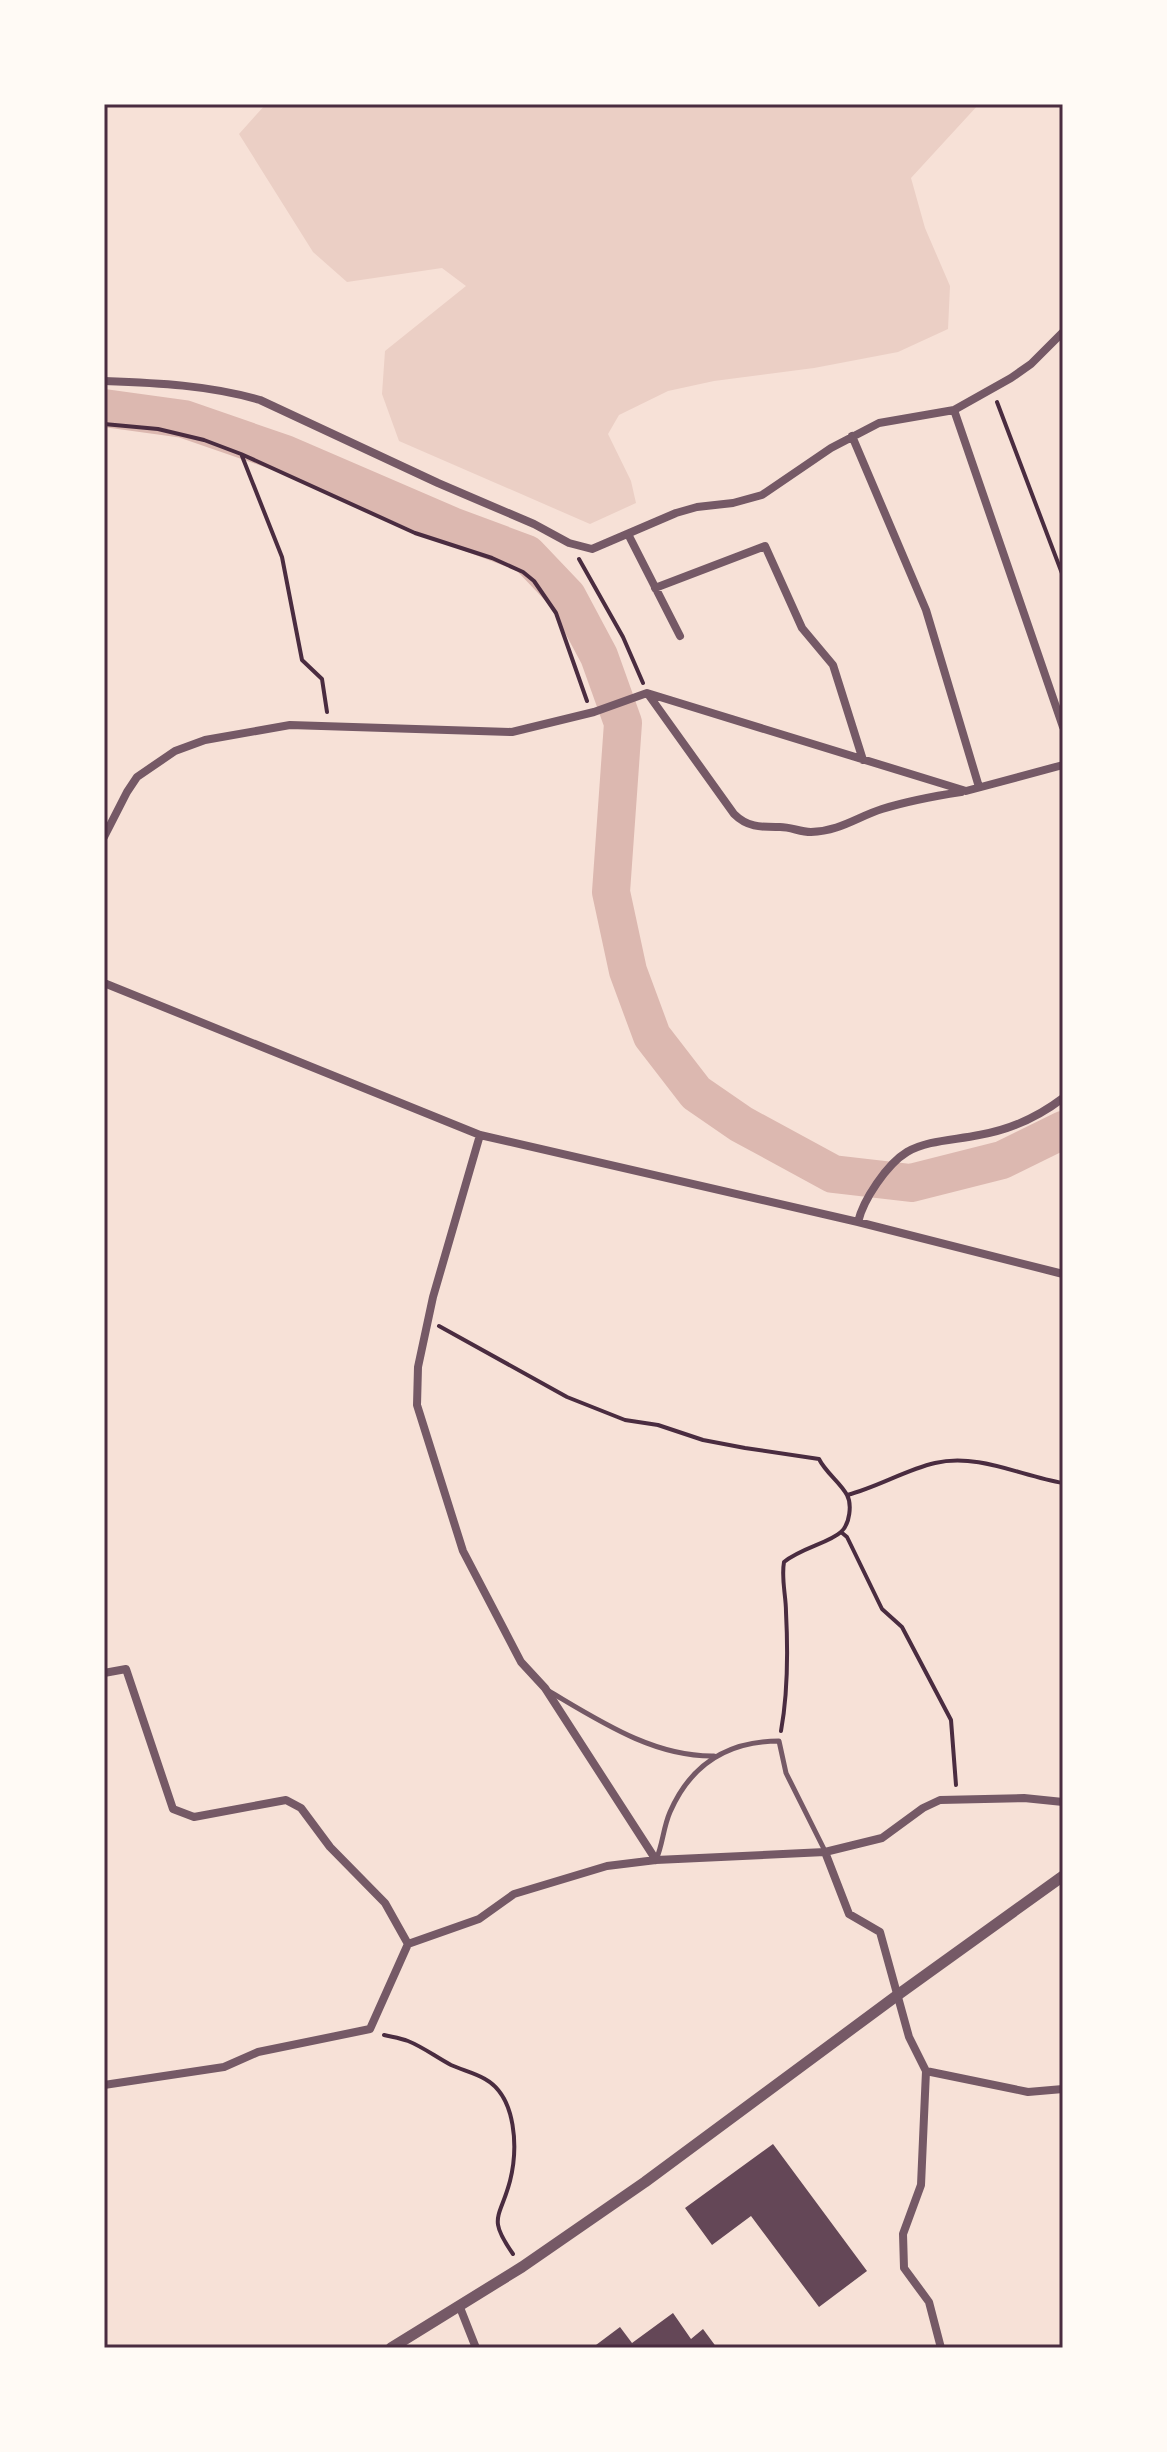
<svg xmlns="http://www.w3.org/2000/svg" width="1167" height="2452" font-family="Raleway,sans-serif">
  <rect width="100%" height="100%" fill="#f7e1d7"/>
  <!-- green -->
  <path fill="#ebcfc5" d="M266,104H979L911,178L925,228L950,286L948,329L898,352L814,368L714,381L668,391L619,415L608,434L631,481L636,503L590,524L399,441L382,394L385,351L466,286L442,268L347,282L313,252L239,134Z"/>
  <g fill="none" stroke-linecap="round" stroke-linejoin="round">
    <!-- river -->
    <path stroke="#dcb8b0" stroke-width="38" d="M104,408L184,419L285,454L452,526L527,554L567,596L599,656L623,723L611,892L628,971L652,1036L696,1093L741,1124L833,1174L911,1183L1002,1160L1063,1130"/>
  </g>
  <!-- building -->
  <path fill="#644757" d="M773,2144L867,2271L819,2307L751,2216L712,2245L685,2208Z
    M673,2313L691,2339L703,2329L717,2348H592L620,2327L632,2343Z"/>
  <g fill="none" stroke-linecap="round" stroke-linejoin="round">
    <!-- path -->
    <path stroke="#4a2c40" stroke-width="4" d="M997,402L1063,576
      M104,424L158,429L204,440L241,454L415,533L492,558L523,572L534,581L556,613L587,701
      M242,456L282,557L302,660L322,679L327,712
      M579,559L623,637L643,683
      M439,1326L567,1397L625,1420L658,1425L703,1440L745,1448L819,1459C826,1473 840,1482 847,1495C852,1504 850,1524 841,1532C829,1543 801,1548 784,1562C781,1579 786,1595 786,1612C788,1651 788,1693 781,1731
      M847,1495C878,1487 905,1470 935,1463C978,1453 1021,1476 1063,1483
      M841,1532L847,1537L882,1609L902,1627L951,1720L956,1785
      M384,2035C392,2037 400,2038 408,2041C423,2047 436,2057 451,2065C462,2070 475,2073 485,2079C517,2097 518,2149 510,2181C500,2219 487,2217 513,2254"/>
    <!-- service -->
    <path stroke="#755966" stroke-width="5" d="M547,1690C598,1720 653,1757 714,1756
      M656,1860C663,1844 663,1828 670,1812C691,1764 727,1741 779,1741L786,1773L825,1851"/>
    <!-- minor -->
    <path stroke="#755966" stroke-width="8" d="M104,381C158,383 208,385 260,400L438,483L534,524L569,543L592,549L676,513L697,507L733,503L762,495L831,448L879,423L954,410L1011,378L1031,364L1063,332
      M954,410L1063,727
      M852,436L926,610L979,787
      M628,534L680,636
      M655,588L765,546L802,628L833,665L863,760
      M648,694L734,814C748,828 762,827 780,827C791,827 800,832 811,832C840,831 857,817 882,809C908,801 935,796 961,792
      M104,837L127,792L137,777L175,751L205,740L290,725L512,732L594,712L647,693L966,791L1063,765
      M104,983L480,1135L858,1222L1063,1274
      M480,1135L433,1297L418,1367L417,1405L463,1551L521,1662L545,1688L656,1860
      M858,1222C863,1200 887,1164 907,1152C927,1140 956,1140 979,1135C1009,1130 1038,1117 1063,1098
      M104,1673L126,1669L173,1809L194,1817L286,1800L301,1808L330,1847L385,1903L408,1944
      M825,1852L849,1914L880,1932L909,2037L926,2071L921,2185L903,2234L904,2268L929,2302L941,2348
      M926,2071L1028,2092L1063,2089
      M104,2085L224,2067L258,2052L370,2029L408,1944L479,1919L514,1894L607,1866L656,1860L825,1852L882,1838L923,1808L940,1800L1024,1798L1063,1802
      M459,2305L476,2348"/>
    <!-- tertiary -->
    <path stroke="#755966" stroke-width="11" d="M391,2348L522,2267L645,2182L899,1994L1063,1876"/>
  </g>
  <!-- border -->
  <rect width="1167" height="2452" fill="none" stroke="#fffaf5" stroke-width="212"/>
  <rect x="106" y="106" width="955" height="2240" fill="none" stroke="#4a2c40" stroke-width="3"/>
</svg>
